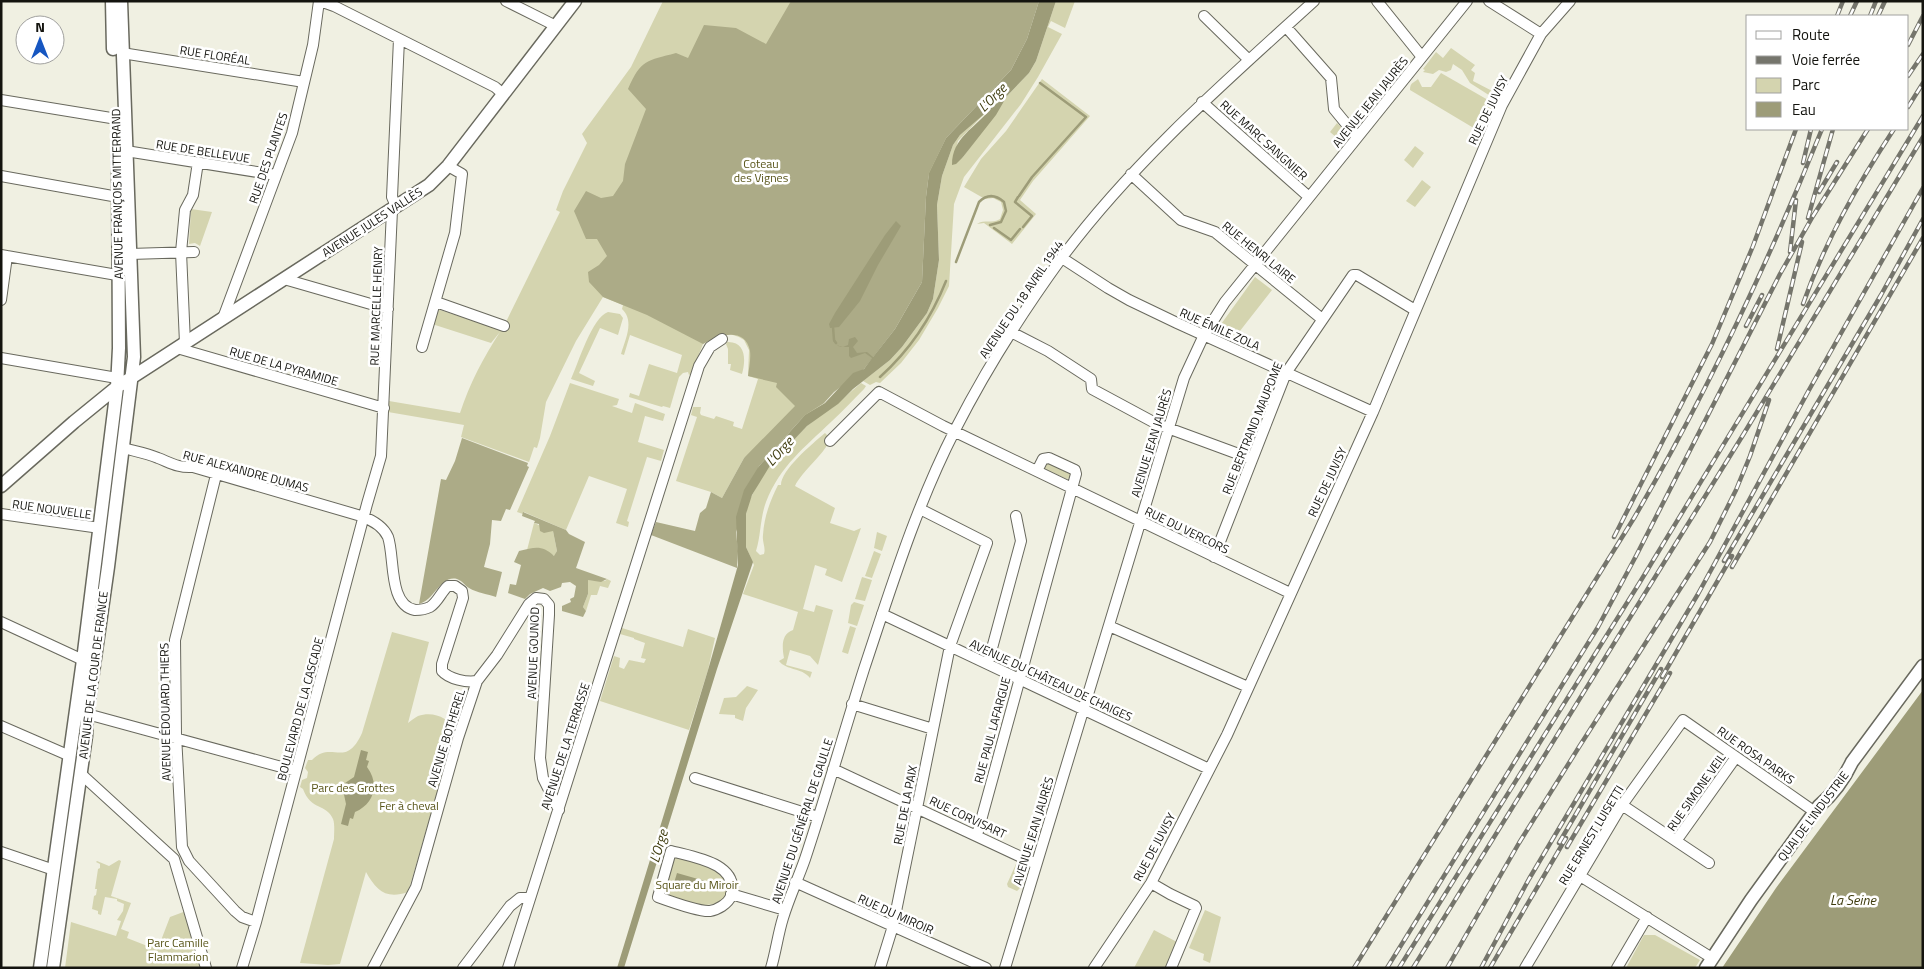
<svg xmlns="http://www.w3.org/2000/svg" width="1924" height="969" font-family="'Titillium Web',sans-serif">
  <rect width="100%" height="100%" fill="#f0f0e2"/>
  <!-- green -->
  <path fill="#d4d4af" d="M663,1H1039L946,138L824,403L744,458L722,498L711,492L676,481L697,417L691,415L693,407H701L700,413L701,415L714,419L716,416L734,422L733,426L742,429L758,379L748,376L749,350L744,340L739,337L730,334H722L703,344L691,374L689,375L688,372L683,373L679,377L670,408L663,406L662,407L629,397L630,393L639,396L649,364L677,373L682,355L630,335L624,355L621,354C625,340 635,321 622,309L623,305L603,297L576,341L546,402L540,438L537,448L534,447L529,462L461,437L464,425L388,412L389,401L460,413C470,383 483,358 500,332L491,343L432,324L437,309L501,330L504,326L558,216L560,212L556,210L563,191L587,143L582,134L631,67Z
    M1056,1H1075L1065,28L1051,21L1048,27L1062,34L1038,77L1021,104L964,177L954,204L949,286L938,308L919,340L901,363L880,383L876,382L870,385L863,381L890,360L902,347L927,313L933,299L939,260L937,205L942,176L953,145L960,135L991,107L958,141L952,164L963,157L1007,96L1029,73L1036,61Z
    M1451,48L1475,65L1471,70L1475,73L1473,81L1498,94L1495,99L1470,83L1462,70L1453,64L1451,70L1446,72L1439,70L1433,74L1423,72L1425,70L1423,69L1436,52L1443,58Z
    M1441,73L1495,104L1483,129L1477,130L1410,90C1410,82 1414,83 1418,79L1422,87H1431Z
    M1042,79L1090,116L1033,181L1020,200L1036,214L1012,244L984,223L977,224C984,219 992,224 1000,219L1003,210L1001,202L993,198L985,199L964,187L981,159L1006,131Z
    M1337,123L1347,133V139L1343,143L1330,132Z
    M1415,146L1424,153L1413,168L1404,160Z
    M1422,180L1431,187L1415,207L1406,201Z
    M191,209L212,212L200,246L195,243L189,244Z
    M1255,277L1272,290L1236,336L1219,327Z
    M608,312L620,314L623,318L618,335L600,328L579,373L595,381L593,386L571,379C578,364 592,317 608,312Z
    M727,342C746,341 746,360 742,374L730,370L731,364H728V349L726,344Z
    M570,383L619,399L617,405L612,406L632,413L635,403L665,414L663,421L645,416L638,442L664,450L661,461L647,457L627,521L629,522L628,527L616,523L627,489L589,476L566,530L524,512L523,514L517,512L550,436Z
    M861,383L866,386L864,389C853,400 843,411 831,422C805,447 780,466 766,502C760,518 761,536 756,551L760,555L764,554C766,548 762,542 763,535C764,517 770,501 778,485H781C781,470 812,444 825,433L830,438C829,450 801,472 795,486L835,508L830,523L854,531L861,528L842,582L825,575L827,569L815,565L803,609L814,612L816,605L833,610L818,665L810,656L790,650L786,665L812,672L810,678C801,667 787,671 779,661L784,658C782,647 781,634 793,630L798,612L743,594L754,565L746,547V514L748,503L759,482L771,463L787,446L807,426L823,413L832,408Z
    M1048,463L1070,474V478L1067,479L1045,469V464Z
    M534,523L553,531L557,551L555,556L527,550Z
    M877,532L887,536L882,551L874,548Z
    M874,551L881,554L872,578L865,576Z
    M862,577L872,580L865,601L855,599Z
    M607,579L611,581L608,588L600,586L597,595H591L586,611L583,607L588,594V580L605,581Z
    M854,602L864,605L857,626L848,623L851,605Z
    M850,626L856,628L848,654L842,652Z
    M622,628L683,647L688,629L715,638L708,670L689,730L600,701L614,656L620,658L619,667L624,669L629,660L644,663L646,659L641,658L645,643L634,639V638L620,634Z
    M392,632L429,642L408,723C411,721 414,718 418,716C433,711 449,717 455,732L408,892C386,900 376,890 366,872L340,964L328,965L300,963L334,839C334,833 335,824 333,819C326,803 311,811 303,789L300,787L302,780L307,778L308,772L305,768L308,760H312C332,739 345,770 362,733Z
    M747,686L758,690L746,708L743,721L735,718V715L719,714L724,698L736,697Z
    M675,856L716,867L727,880L728,894L719,903L706,905L705,908L667,898L662,893L671,860Z
    M119,860L121,861L111,896L131,903L121,929L129,932L127,938L150,947L153,941L160,943L170,917L186,911L203,968H65L71,922L116,936L121,921L117,920L123,911L124,904L117,901V899L105,897L101,915L98,914V911L92,909L94,896L96,895L97,889H95L98,869L100,868V864L96,862L97,861L109,866Z
    M1019,862L1025,865L1026,868L1020,881V888L1017,891L1008,887L1007,884L1016,864Z
    M1205,910L1221,917L1210,963L1203,960L1204,954L1189,948Z
    M1154,930L1177,942L1166,968H1134Z
    M1644,935H1655L1700,960L1695,968H1626Z"/>
  <!-- forest -->
  <path fill="#acab87" d="M791,1H1039L1027,39L1011,70L946,138L929,173L926,197L922,282L895,329L864,369L834,392L824,403L805,415L759,466L736,532L738,551L737,568L651,535L656,522L695,531L700,513L706,508L711,492L722,498L744,458L795,406L776,387L777,383L748,376C749,368 751,359 750,351C745,326 718,335 703,344L647,315L603,297L589,282L588,272L599,265L607,256L597,239H586L574,211L586,191L601,198L613,196L623,181L625,164L646,109L628,89C641,59 647,61 676,53L688,58L704,25L736,28L766,44Z
    M462,438L528,463L527,466L529,467L510,510L506,509L501,521L492,520L490,544L484,567L502,572L496,597C488,594 477,593 469,588C465,586 463,581 457,579C440,575 435,600 419,604L441,479L446,480L455,461Z
    M523,512L566,530L569,534L585,542L576,568L607,579L601,582L588,580V594L583,607L586,611L583,617L562,611V606L571,602L570,599L574,597L576,586L570,582L562,583L561,587L550,591L543,588L530,594L525,599L508,593L510,584L516,585L521,565L514,562L519,551C536,547 542,545 554,556L557,551L553,531L544,533L540,531L539,524L534,523L535,521L522,516Z"/>
  <!-- water -->
  <path fill="#9d9c78" d="M1039,1H1056L1036,61L1029,73L1007,96L996,115L963,157L956,164L952,165C952,137 976,128 990,109L960,135L953,145L942,176L937,205L939,260L933,299L927,313L902,347L890,360L853,389L838,404L807,426L771,464L752,495L746,514V547L753,562L752,565L717,669L624,968H617L708,670L738,565L736,517L744,490L759,466L805,415L825,403L853,373L864,369L872,358L865,353L851,358L849,356V347H840L833,341L835,340L838,346L843,347L848,345L849,339L855,337L858,341L853,347L857,353L867,352L873,357L895,329L922,282L926,197L929,173L946,138L1011,70L1027,39Z
    M896,221L901,226L878,265L860,301L839,327L830,328L829,324L835,313L885,235Z
    M1923,690V968H1722L1776,888Z
    M361,750L368,752L366,760L369,761L367,767C380,784 374,804 355,812L353,819L350,818L348,826L341,824L346,804L343,790L345,783L354,777Z
    M677,873L705,881L702,891L674,883Z"/>
  <g fill="none" stroke-linecap="round" stroke-linejoin="round">
    <!-- stream -->
    <path stroke="#9d9c78" stroke-width="2.5" d="M1019,196L1032,177L1086,117L1040,83
      M1018,197L1015,202L1032,216L1023,227
      M994,228L1011,240L1020,229
      M956,262L979,202C987,194 995,194 1004,202L1006,211L1001,222L990,225
      M833,327L834,340L836,343
      M880,377C910,350 931,319 946,281"/>
    <defs>
      <path id="minor" d="M320,1L334,6L495,87L503,94
        M506,1L556,26
        M1377,1L1422,57
        M1489,1L1541,34
        M1204,16L1249,60
        M1286,27L1331,78L1334,109L1357,137
        M122,53L304,82
        M1,100L117,119
        M1202,102L1309,197
        M126,151L276,175
        M1131,174L1181,220L1215,232L1322,319
        M1,176L118,197
        M130,254L194,252
        M1,255L117,275
        M1062,258L1108,288L1129,300L1177,323L1373,412
        M284,279L388,309
        M1,300L7,256
        M436,302L504,326
        M223,318L292,133L313,45L319,1
        M1011,332L1048,351L1091,379L1092,389L1157,424L1252,459
        M185,343L181,252L185,210L193,195L198,162
        M422,347L455,233L462,174L448,166
        M177,348L384,408
        M1,358L117,378
        M830,441L879,392L943,426L1290,593
        M123,448C134,451 147,453 158,458C171,463 178,468 193,467L361,516C372,520 383,526 388,537C395,557 388,605 415,610C420,610 426,609 430,607C438,602 441,592 448,586H455L462,591L463,598L442,664V671C449,679 467,683 477,681L497,655L529,604L536,598L544,599L549,605V615L540,758L543,778L559,810
        M216,475L175,640L176,735L182,847L189,861L235,911L242,917L256,922
        M1,514L100,528
        M1214,557L1286,373L1353,275H1357L1415,310
        M882,614L1209,769
        M1,622L83,660
        M1109,626L1248,687
        M988,663L1021,541L1016,516
        M852,704L933,729
        M87,714L296,771
        M1,726L70,756
        M833,769L1036,864
        M81,774L174,859L206,968
        M695,778L818,817
        M1622,805L1709,863
        M977,835L1076,474L1075,470L1049,458L1043,459L1037,471
        M1676,841L1736,757
        M671,851C693,857 740,863 731,896C728,904 717,910 710,911C700,912 669,901 658,897Z
        M1,852L54,870
        M1580,876L1712,958
        M795,882L986,968
        M1151,883L1170,894L1195,906L1196,908L1171,968
        M731,894L785,910
        M242,968L256,922L367,504L381,456L392,210L395,204L392,197L399,39
        M373,968L416,887L458,738L477,681
        M463,968L510,906L520,898H530
        M508,968L699,366L710,347L722,339
        M771,968C776,951 778,934 783,918C789,898 798,879 805,859C826,796 844,732 864,669C891,588 916,506 955,430C986,369 1023,311 1063,256C1135,160 1225,82 1314,1
        M880,968L893,926L950,646L987,543L920,509
        M1005,968L1184,378L1204,335L1225,302L1467,1
        M1094,968L1151,883L1227,735L1373,412L1502,105L1541,34L1570,1
        M1525,968L1622,805L1683,720L1815,812
        M1617,968L1647,917"/>
      <path id="major" d="M112,1L113,49
        M1,486L74,422L117,387L429,185L448,166L575,1
        M40,968L83,660L117,387L119,348L118,151
        M53,968L86,736L87,714L108,567L134,357L121,1
        M1706,968L1751,900L1819,806C1833,794 1844,779 1852,762L1923,666"/>
    </defs>
    <!-- minor casing -->
    <use href="#minor" stroke="#69695e" stroke-width="12"/>
    <!-- major casing -->
    <use href="#major" stroke="#69695e" stroke-width="15"/>
    <!-- minor -->
    <use href="#minor" stroke="#fff" stroke-width="10"/>
    <!-- major -->
    <use href="#major" stroke="#fff" stroke-width="12"/>
    <defs>
      <path id="rail" d="M1837,16L1843,1
        M1850,16L1857,1
        M1870,16L1876,1
        M1878,16L1885,1
        M1908,45L1923,16
        M1908,76L1923,54
        M1908,107L1923,83
        M1803,163L1811,129
        M1819,192L1837,162
        M1808,218L1833,129
        M1790,252L1796,200
        M1803,304C1825,241 1858,184 1894,129
        M1746,326L1762,295
        M1777,349L1802,242
        M1614,537L1712,344L1753,246L1796,129
        M1724,561L1881,295L1923,219
        M1732,567L1923,238
        M1662,677L1732,556
        M1559,843L1661,669
        M1567,847L1670,673
        M1354,968L1634,518C1707,393 1768,263 1822,129
        M1387,968L1598,627L1636,556L1780,274L1813,216L1868,129
        M1399,968L1640,582L1923,116
        M1413,968L1743,435L1923,137
        M1447,968L1519,843L1579,747L1710,542L1736,490L1750,456L1769,400
        M1481,968L1529,879L1698,594L1809,390L1923,188
        M1490,968L1566,838"/>
    </defs>
    <!-- rail casing -->
    <use href="#rail" stroke="#75756c" stroke-width="4.5"/>
    <!-- rail -->
    <use href="#rail" stroke="#fff" stroke-width="2.5" stroke-dasharray="8" stroke-linecap="butt"/>
  </g>
  <g text-anchor="middle" dominant-baseline="central" stroke-width="5" stroke-linejoin="round" paint-order="stroke">
    <!-- street labels -->
    <g font-size="12" fill="#14140f" stroke="#fff">
      <text transform="translate(215 55) rotate(9)">RUE FLORÉAL</text>
      <text transform="translate(1370 102) rotate(-51)">AVENUE JEAN JAURÈS</text>
      <text transform="translate(1488 110) rotate(-64)">RUE DE JUVISY</text>
      <text transform="translate(1264 140) rotate(42)">RUE MARC SANGNIER</text>
      <text transform="translate(203 151) rotate(9)">RUE DE BELLEVUE</text>
      <text transform="translate(268 158) rotate(-71)">RUE DES PLANTES</text>
      <text transform="translate(117 194) rotate(-91)">AVENUE FRANÇOIS MITTERRAND</text>
      <text transform="translate(372 222) rotate(-33)">AVENUE JULES VALLÈS</text>
      <text transform="translate(1259 252) rotate(39)">RUE HENRI LAIRE</text>
      <text transform="translate(1021 299) rotate(-56)">AVENUE DU 18 AVRIL 1944</text>
      <text transform="translate(376 306) rotate(-88)">RUE MARCELLE HENRY</text>
      <text transform="translate(1220 329) rotate(24)">RUE ÉMILE ZOLA</text>
      <text transform="translate(284 366) rotate(16)">RUE DE LA PYRAMIDE</text>
      <text transform="translate(1252 428) rotate(-68)">RUE BERTRAND MAUPOME</text>
      <text transform="translate(1151 443) rotate(-73)">AVENUE JEAN JAURÈS</text>
      <text transform="translate(246 471) rotate(15)">RUE ALEXANDRE DUMAS</text>
      <text transform="translate(1327 482) rotate(-65)">RUE DE JUVISY</text>
      <text transform="translate(52 509) rotate(8)">RUE NOUVELLE</text>
      <text transform="translate(1187 530) rotate(26)">RUE DU VERCORS</text>
      <text transform="translate(533 653) rotate(-88)">AVENUE GOUNOD</text>
      <text transform="translate(93 675) rotate(-83)">AVENUE DE LA COUR DE FRANCE</text>
      <text transform="translate(1051 680) rotate(25)">AVENUE DU CHÂTEAU DE CHAIGES</text>
      <text transform="translate(300 709) rotate(-75)">BOULEVARD DE LA CASCADE</text>
      <text transform="translate(165 712) rotate(-91)">AVENUE ÉDOUARD THIERS</text>
      <text transform="translate(992 730) rotate(-75)">RUE PAUL LAFARGUE</text>
      <text transform="translate(446 738) rotate(-73)">AVENUE BOTHEREL</text>
      <text transform="translate(565 746) rotate(-72)">AVENUE DE LA TERRASSE</text>
      <text transform="translate(1756 755) rotate(35)">RUE ROSA PARKS</text>
      <text transform="translate(1696 792) rotate(-55)">RUE SIMONE VEIL</text>
      <text transform="translate(905 805) rotate(-79)">RUE DE LA PAIX</text>
      <text transform="translate(1813 816) rotate(-53)">QUAI DE L'INDUSTRIE</text>
      <text transform="translate(968 817) rotate(25)">RUE CORVISART</text>
      <text transform="translate(802 821) rotate(-72)">AVENUE DU GÉNÉRAL DE GAULLE</text>
      <text transform="translate(1033 831) rotate(-73)">AVENUE JEAN JAURÈS</text>
      <text transform="translate(1591 835) rotate(-59)">RUE ERNEST LUISETTI</text>
      <text transform="translate(1154 847) rotate(-62)">RUE DE JUVISY</text>
      <text transform="translate(896 914) rotate(24)">RUE DU MIROIR</text>
    </g>
    <!-- park labels -->
    <g font-size="12" fill="#585519" stroke="#fff">
      <text x="761" y="163">Coteau<tspan x="761" dy="14">des Vignes</tspan></text>
      <text x="353" y="787">Parc des Grottes</text>
      <text x="409" y="805">Fer à cheval</text>
      <text x="697" y="884">Square du Miroir</text>
      <text x="178" y="942">Parc Camille<tspan x="178" dy="14">Flammarion</tspan></text>
    </g>
    <!-- water labels -->
    <g font-size="14" font-style="italic" fill="#403d0f" stroke="#fff">
      <text transform="translate(992 97) rotate(-45)">L'Orge</text>
      <text transform="translate(779 451) rotate(-48)">L'Orge</text>
      <text transform="translate(658 846) rotate(-73)">L'Orge</text>
      <text x="1853" y="899">La Seine</text>
    </g>
  </g>
  <!-- border -->
  <rect width="1924" height="969" fill="none" stroke="#14140f" stroke-width="5"/>
  <!-- legend -->
  <rect x="1746" y="15" width="162" height="115" fill="#ffffff" stroke="#a1a19f"/>
  <rect x="1756" y="31" width="25" height="8" fill="#ffffff" stroke="#a1a19f"/>
  <text x="1792" y="40" font-size="15" fill="#14140f">Route</text>
  <rect x="1756" y="56" width="25" height="8" fill="#75756c" stroke="#a1a19f"/>
  <text x="1792" y="65" font-size="15" fill="#14140f">Voie ferrée</text>
  <rect x="1756" y="78" width="25" height="15" fill="#d4d4af" stroke="#a1a19f"/>
  <text x="1792" y="90" font-size="15" fill="#14140f">Parc</text>
  <rect x="1756" y="102" width="25" height="15" fill="#9d9c78" stroke="#a1a19f"/>
  <text x="1792" y="115" font-size="15" fill="#14140f">Eau</text>
  <!-- north arrow -->
  <g transform="translate(40 40)"><circle r="24" fill="#ffffff" stroke="#a1a19f"/>
  <path d="M0-4L9 19L0 12L-9 19Z" fill="#1656c1"/>
  <text y="-8" font-size="14" font-weight="bold" text-anchor="middle" fill="#14140f">N</text>
  </g>
</svg>
